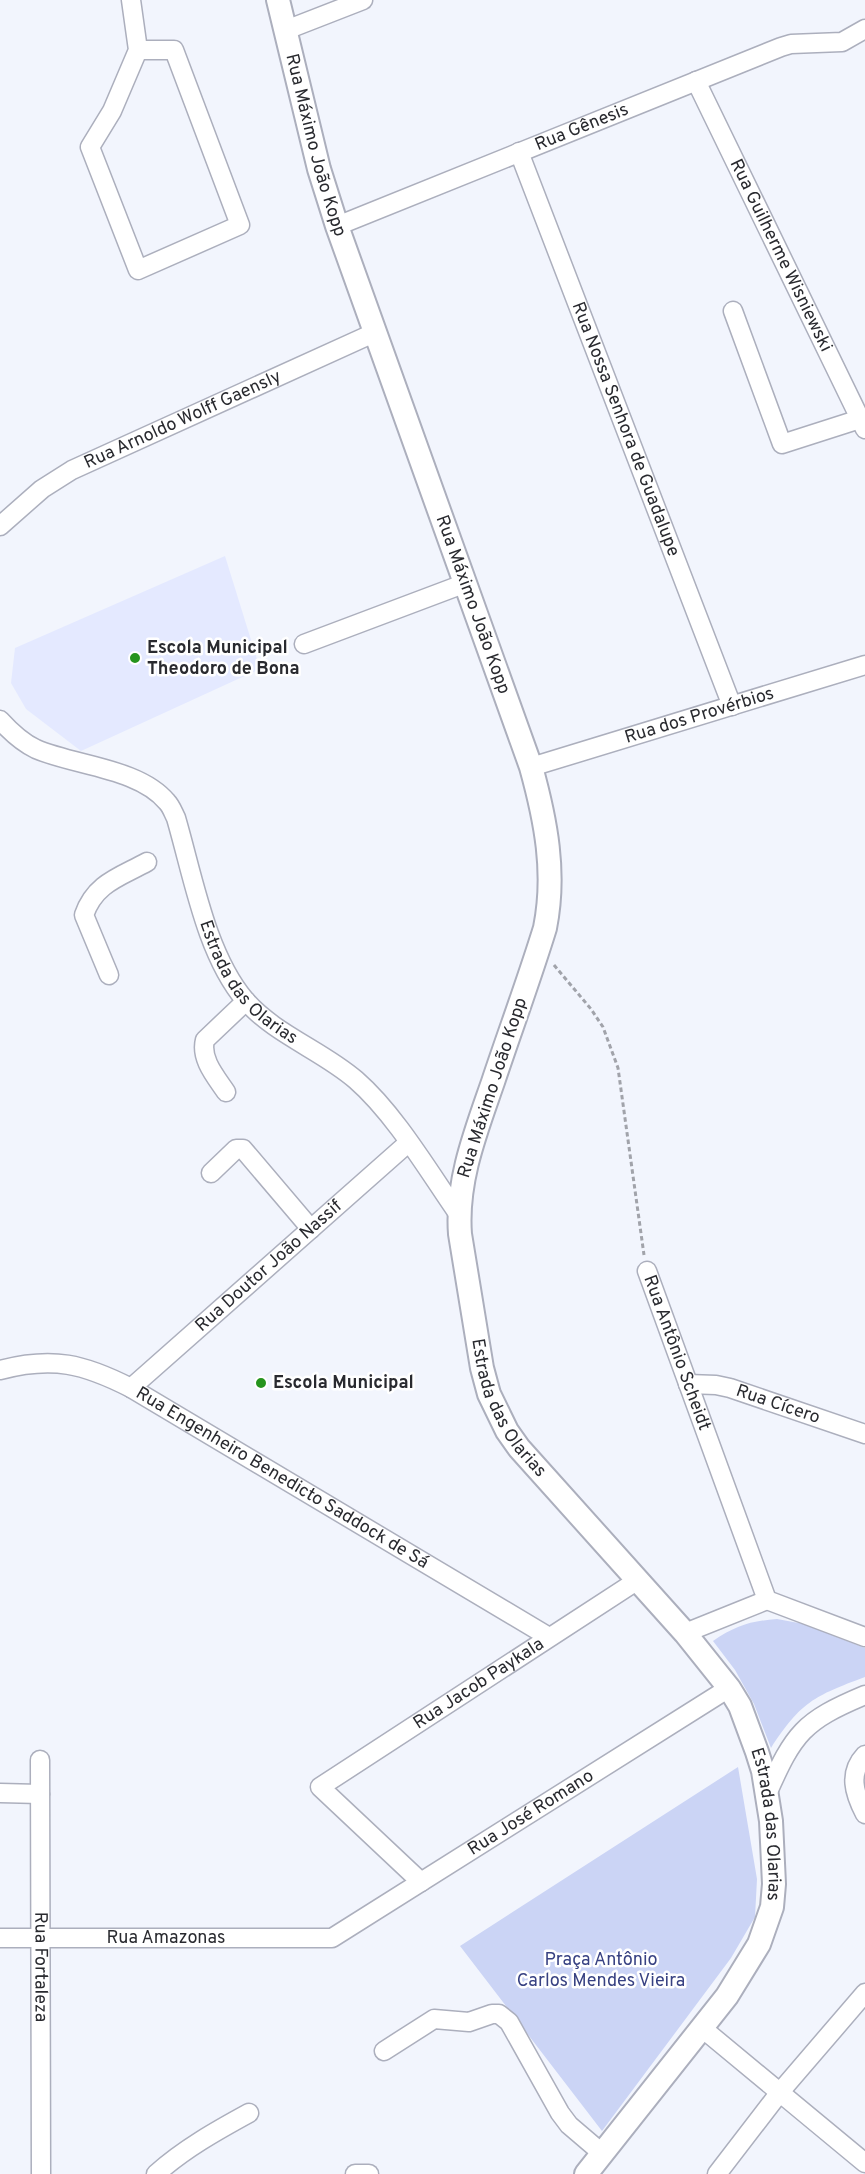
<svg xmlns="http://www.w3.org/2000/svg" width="865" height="2174" font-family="Overpass,sans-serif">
  <rect width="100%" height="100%" fill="#f2f5fd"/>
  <!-- built -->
  <path fill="#e4e9ff" d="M225,556L260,669L81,751L26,709L11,683L15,648Z"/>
  <!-- green -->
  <path fill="#cbd4f5" d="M777,1619L804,1624L865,1648V1677C814,1696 801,1702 771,1748L754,1704L735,1670L713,1641C735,1626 750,1621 777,1619Z
    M738,1767L757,1879L755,1917L731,1958L602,2131L460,1946Z"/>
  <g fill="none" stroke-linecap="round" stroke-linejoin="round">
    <defs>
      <g id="minor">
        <path d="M131,0L138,50L112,111L90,147L138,270L240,225L174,50H138"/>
        <path d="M286,30L363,0"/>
        <path id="s1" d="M696,81L865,429"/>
        <path id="s2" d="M519,152L732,706"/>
        <path id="s3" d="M337,226L781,47L791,44L842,42L865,29"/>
        <path d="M733,311L782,444L860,419"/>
        <path id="s4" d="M0,526L42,489L72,470L376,332"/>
        <path d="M304,644L466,583"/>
        <path id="s5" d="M0,720C10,731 21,742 36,749C75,766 139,768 167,802C171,806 173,812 176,818C193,876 206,954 245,1000C274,1034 323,1051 356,1080C395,1114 429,1172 459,1215"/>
        <path id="s6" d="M531,767L865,665"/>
        <path d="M109,975L84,915C95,883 120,877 147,862"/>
        <path d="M226,1092C216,1077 200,1059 205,1040L246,1001"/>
        <path d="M211,1173L236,1149H243L311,1229"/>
        <path id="s7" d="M647,1271L767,1600L865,1637"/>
        <path id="s8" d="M0,1370C53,1356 84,1364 131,1388L549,1637"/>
        <path id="s9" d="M688,1384L716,1385L730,1388L865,1434"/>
        <path id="s10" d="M131,1388L408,1143"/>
        <path d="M685,1633L767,1600"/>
        <path d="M865,1755C848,1773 854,1793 865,1814"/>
        <path id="s11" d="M40,1760L41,2174"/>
        <path d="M0,1793L40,1794"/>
        <path d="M767,1794C794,1733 803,1721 865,1695"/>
        <path id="s12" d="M421,1882L320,1787L638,1580"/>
        <path id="s13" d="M0,1938H332L729,1688"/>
        <path d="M702,2028L865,2163"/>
        <path d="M384,2051L434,2019L469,2022L492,2014H499L509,2022L560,2113L569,2125L603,2154"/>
        <path d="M156,2174C184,2149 216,2131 249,2113"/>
        <path d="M355,2174H369"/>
        <path d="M717,2174L780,2092L865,1993"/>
      </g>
      <g id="major">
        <path id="s14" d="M278,0L319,169L337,226L531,767C546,821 556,873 545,928C529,980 510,1031 493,1082C476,1131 456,1181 460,1234L482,1368L489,1394L507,1431L519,1448L685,1633L729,1688L740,1706L757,1752L763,1771L771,1821L774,1884L772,1907L759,1944L727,1996L586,2174"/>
      </g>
    </defs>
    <!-- minor casing -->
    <use href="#minor" stroke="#acafbd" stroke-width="21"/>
    <!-- major casing -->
    <use href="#major" stroke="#acafbd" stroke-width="26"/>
    <!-- path -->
    <path stroke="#a1a3aa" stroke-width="3" stroke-dasharray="4.5 3" stroke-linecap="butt" d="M554,965L591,1009L603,1027L618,1068L644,1255"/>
    <!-- minor -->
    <use href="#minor" stroke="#fff" stroke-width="18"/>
    <!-- major -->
    <use href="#major" stroke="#fff" stroke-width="22"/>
  </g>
  <!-- markers -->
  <g fill="#26941d" stroke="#fff" stroke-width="2">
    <circle cx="135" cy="658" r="6"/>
    <circle cx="261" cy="1383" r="6"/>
  </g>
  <g text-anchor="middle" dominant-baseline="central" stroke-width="5" stroke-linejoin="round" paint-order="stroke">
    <!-- street labels -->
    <g font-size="18" fill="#292a2f" stroke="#fff">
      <text stroke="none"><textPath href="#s3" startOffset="264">Rua Gênesis</textPath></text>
      <text stroke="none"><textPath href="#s14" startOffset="150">Rua Máximo João Kopp</textPath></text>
      <text stroke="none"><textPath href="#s1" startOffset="194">Rua Guilherme Wisniewski</textPath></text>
      <text stroke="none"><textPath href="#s4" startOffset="213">Rua Arnoldo Wolff Gaensly</textPath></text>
      <text stroke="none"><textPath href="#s2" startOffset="297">Rua Nossa Senhora de Guadalupe</textPath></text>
      <text stroke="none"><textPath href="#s14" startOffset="636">Rua Máximo João Kopp</textPath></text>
      <text stroke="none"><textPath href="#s6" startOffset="176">Rua dos Provérbios</textPath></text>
      <text stroke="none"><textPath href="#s5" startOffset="392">Estrada das Olarias</textPath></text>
      <text transform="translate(493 1088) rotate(-72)">Rua Máximo João Kopp</text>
      <text stroke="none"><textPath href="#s10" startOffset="184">Rua Doutor João Nassif</textPath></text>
      <text stroke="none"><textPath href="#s7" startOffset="87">Rua Antônio Scheidt</textPath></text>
      <text stroke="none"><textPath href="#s9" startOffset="93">Rua Cícero</textPath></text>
      <text stroke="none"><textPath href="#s14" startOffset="1474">Estrada das Olarias</textPath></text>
      <text stroke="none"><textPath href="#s8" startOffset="312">Rua Engenheiro Benedicto Saddock de Sá</textPath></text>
      <text stroke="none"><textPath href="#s12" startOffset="328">Rua Jacob Paykala</textPath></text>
      <text stroke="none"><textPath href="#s13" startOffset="567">Rua José Romano</textPath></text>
      <text stroke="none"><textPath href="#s14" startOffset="1978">Estrada das Olarias</textPath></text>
      <text stroke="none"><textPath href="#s13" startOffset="166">Rua Amazonas</textPath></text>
      <text stroke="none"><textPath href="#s11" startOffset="207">Rua Fortaleza</textPath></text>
    </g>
    <!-- poi labels -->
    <g font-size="18" font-weight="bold" fill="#292a2f" stroke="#fff" text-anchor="start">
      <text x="147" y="648">Escola Municipal<tspan x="147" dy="21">Theodoro de Bona</tspan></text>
      <text x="273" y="1383">Escola Municipal</text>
    </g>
    <!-- park labels -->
    <g font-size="18" fill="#374182" stroke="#fff">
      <text x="601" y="1960">Praça Antônio<tspan x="601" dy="21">Carlos Mendes Vieira</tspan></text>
    </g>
  </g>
</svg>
